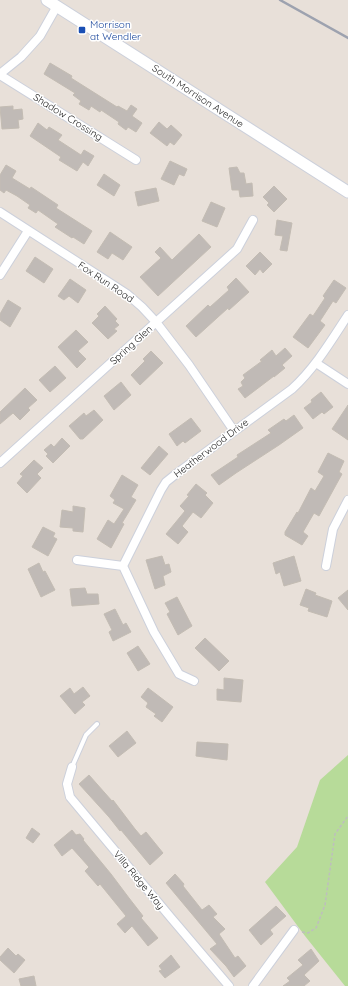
<svg xmlns="http://www.w3.org/2000/svg" width="348" height="986" font-family="Quicksand,sans-serif">
  <rect width="100%" height="100%" fill="#e8e0d9"/>
  <!-- green -->
  <path fill="#b7db99" d="M348,755V986H345L305,936L265,882L297,847L320,780Z"/>
  <!-- building -->
  <path fill="#c0bab6" stroke="#c3bcb3" d="M50,63L72,76L71,78L117,107L118,106L127,111L131,105L137,109L132,116L142,123L136,132L128,127L126,130L118,124L119,122L101,110L100,112L91,106L89,110L79,104L81,101L73,95L75,93L44,74Z
    M13,106V110L22,109L23,119L18,120L19,128L2,129L0,107Z
    M159,122L167,129L171,125L182,135L174,145L170,142L167,146L150,133Z
    M38,123L47,130L49,127L62,135L58,140L81,155L84,150L94,156L88,166L83,162L77,171L59,160L61,157L30,136Z
    M170,161L187,169L184,176L179,174L174,185L161,179Z
    M6,165L16,171L12,178L30,189L31,187L58,205L56,208L92,231L84,244L73,237L72,238L55,227L58,224L38,210L36,213L28,208L30,205L17,196L6,190L4,193L0,190V175Z
    M237,167L240,173H244L246,184L252,183L253,196L240,197L239,190H232L229,168Z
    M104,174L120,185L114,196L97,185Z
    M274,186L287,199L274,212L267,205L269,203L263,197Z
    M156,188L159,201L138,206L135,192Z
    M211,202L225,208L217,227L202,221Z
    M277,220L292,223L287,251L280,250L283,236L275,235Z
    M110,232L132,247L123,260L112,253L108,259L97,252Z
    M199,234L211,247L158,296L140,277L161,258L155,252L160,247L172,260Z
    M260,252L272,264L263,273L260,269L255,275L246,266Z
    M35,257L53,269L44,283L26,271Z
    M236,278L249,292L229,310L228,308L196,337L186,326L208,305L210,307L229,290L227,287Z
    M70,279L86,290L78,303L69,296L64,300L58,296Z
    M334,280L346,288L336,303L333,301L320,321L325,325L308,348L293,337L310,314L313,316L325,298L323,296Z
    M8,300L21,308L10,327L0,320V314Z
    M105,306L117,319L115,321L119,325L114,329L117,331L108,339L92,323L99,316L97,314Z
    M76,330L88,342L78,351L86,359L77,368L58,347Z
    M285,348L292,356L282,365L285,368L274,377V376L245,398L238,389L243,386L241,382L245,378L243,375L262,361L260,360L272,350L276,356Z
    M151,351L163,363L140,385L131,375L145,361L143,359Z
    M55,366L66,378L50,392L39,380Z
    M121,382L131,395L114,410L104,396Z
    M25,388L37,400L28,408L30,410L20,420L13,413L0,424V412Z
    M321,392L333,407L324,414L322,412L313,419L304,408L312,402L311,400Z
    M348,405V440L332,429Z
    M94,410L103,420L83,439H80L69,426L84,413L86,416Z
    M294,415L303,428L279,445L236,473L219,485L211,475L238,457L237,455L271,433L268,430L284,419L286,421Z
    M191,418L201,431L185,443L183,441L177,446L169,434Z
    M62,438L70,446L53,463L46,456L48,454L44,450L51,444L54,447Z
    M159,446L168,454L150,475L141,468Z
    M328,453L344,461L339,472L342,474L319,516L314,513L303,532L308,536L302,545L285,535V532L297,512L298,513L311,488L315,491L324,476L318,472Z
    M34,460L43,468L37,474L41,478L27,493L17,483L23,476L20,474Z
    M122,475L138,485L131,497L136,500L122,523L124,524L111,548L97,539L108,520L114,524L124,509L113,503L115,500L110,496Z
    M196,484L207,493L205,495L213,503L201,518L193,512L182,526L188,532L178,544L166,534L185,511L180,506L189,496L187,495Z
    M73,506L85,508L83,532L73,531V528L60,527L62,510L73,512Z
    M43,527L55,533L53,537L57,539L48,556L32,547Z
    M162,556L165,565L169,564L171,572L163,576L165,585L155,589L146,560Z
    M294,556L301,581L284,586L280,572L276,574L273,563Z
    M39,563L43,572L45,571L55,590L41,597L28,569Z
    M85,588L87,594H98L99,604L72,606L70,589Z
    M306,589L316,593L315,595L332,601L327,617L308,611L309,608L300,605Z
    M348,590V610L338,598Z
    M177,597L192,626L178,635L167,614L170,612L165,603Z
    M115,609L123,625L126,623L131,632L113,641L109,632L112,630L104,614Z
    M205,638L229,661L219,671L195,648Z
    M138,646L150,664L138,671L127,653Z
    M224,678L243,680L241,702L217,700V689L224,690Z
    M83,687L90,696L82,702L85,705L75,714L60,696L70,688L74,694Z
    M148,688L173,707L162,722L154,716L156,714L146,707L148,703L141,697Z
    M127,731L136,743L118,757L109,746Z
    M197,742L228,744L227,760L196,756Z
    M89,775L112,801L113,800L135,829L141,836L146,832L163,853L150,865L121,830L120,831L109,817L79,784Z
    M32,828L40,834L33,843L26,838Z
    M72,830L76,835L80,834L84,839L83,840L111,874L129,898L143,916L141,918L158,938L148,946L132,926L125,933L117,924L126,916L100,884L98,886L85,871L89,867L72,848L62,856L54,845Z
    M175,874L184,884L183,886L202,910L209,905L217,914L213,917L225,929L219,934L235,958L238,956L246,966L234,977L226,966L210,949L217,944L166,883Z
    M276,906L286,916L270,930L273,934L261,945L249,930Z
    M8,948L16,956L18,954L25,960L14,973L0,960V957Z
    M311,949L319,961L304,975L310,981L304,986H283L290,981L287,978L303,965L298,960Z
    M171,955L180,967L165,978L159,971L162,970L159,966Z
    M34,976L36,986H21L19,979Z"/>
  <g fill="none" stroke-linecap="round" stroke-linejoin="round">
    <defs>
      <path id="lane" d="M72,767L86,735L97,724"/>
      <path id="street" d="M0,74L21,57L40,36L57,6
        M0,75L136,160
        M0,212L127,294L142,307L156,322L189,365L234,431
        M0,275L28,231
        M316,363L348,384
        M0,463L237,249L253,220
        M77,560L123,566
        M326,566L333,529L348,500
        M194,681L179,674L154,632L123,566L161,490L166,482L176,474L292,389C315,368 331,341 348,315
        M72,767L67,784L70,797L172,919L229,986
        M253,986L294,930"/>
      <path id="secondary" d="M47,0L348,192"/>
    </defs>
    <!-- lane casing -->
    <use href="#lane" stroke="#ccd0db" stroke-width="6"/>
    <!-- street casing -->
    <use href="#street" stroke="#ccd0db" stroke-width="10"/>
    <!-- secondary casing -->
    <use href="#secondary" stroke="#ccd0db" stroke-width="13"/>
    <!-- path -->
    <path stroke="#bebebe" stroke-width="1.5" stroke-dasharray="3 2" stroke-linecap="butt" d="M302,932L308,933L316,928L325,905L335,834L348,816"/>
    <!-- lane -->
    <use href="#lane" stroke="#fff" stroke-width="4"/>
    <!-- street -->
    <use href="#street" stroke="#fff" stroke-width="8"/>
    <!-- secondary -->
    <use href="#secondary" stroke="#fff" stroke-width="11"/>
    <!-- rail -->
    <path stroke="#9da2af" stroke-width="2.5" d="M280,0L348,38"/>
  </g>
  <!-- markers -->
  <rect fill="#1a4fb4" stroke="#fff" stroke-width="1.5" x="78" y="26" width="8" height="8" rx="2"/>
  <g text-anchor="middle" dominant-baseline="central" stroke-width="3" stroke-linejoin="round" paint-order="stroke">
    <!-- transit labels -->
    <g font-size="10" fill="#164399" stroke="#fff" text-anchor="start">
      <text x="90" y="24">Morrison<tspan x="90" dy="12">at Wendler</tspan></text>
    </g>
    <!-- street labels -->
    <g font-size="10" fill="#272727" stroke="#fff">
      <text transform="translate(198 96) rotate(33)">South Morrison Avenue</text>
      <text transform="translate(68 117) rotate(32)">Shadow Crossing</text>
      <text transform="translate(106 282) rotate(34)">Fox Run Road</text>
      <text transform="translate(131 345) rotate(-42)">Spring Glen</text>
      <text transform="translate(211 448) rotate(-37)">Heatherwood Drive</text>
      <text transform="translate(139 880) rotate(50)">Villa Ridge Way</text>
    </g>
  </g>
</svg>
